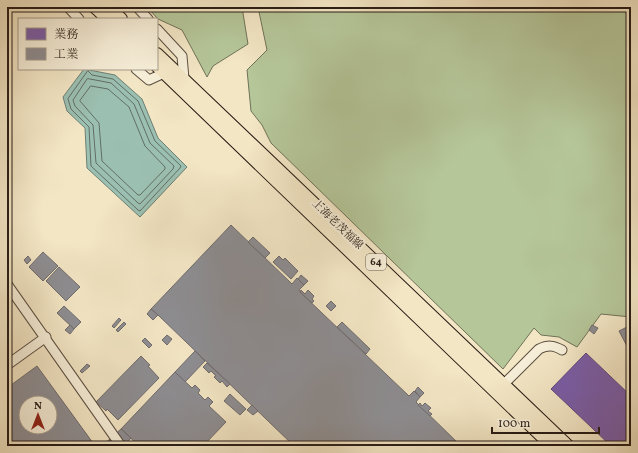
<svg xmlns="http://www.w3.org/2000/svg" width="638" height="453" font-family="Vollkorn,'Noto Serif JP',serif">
	<rect width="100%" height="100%" fill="#f3e6c5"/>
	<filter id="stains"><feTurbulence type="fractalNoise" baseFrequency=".005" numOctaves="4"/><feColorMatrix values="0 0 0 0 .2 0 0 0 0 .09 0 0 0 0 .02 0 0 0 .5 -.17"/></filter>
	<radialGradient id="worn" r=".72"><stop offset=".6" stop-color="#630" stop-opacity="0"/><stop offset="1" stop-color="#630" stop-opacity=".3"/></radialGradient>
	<g fill="#b5c699" stroke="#6f7258">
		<path d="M 147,7 L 242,7 L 248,44 L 213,66 L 207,77 L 182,30 L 158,19 Z"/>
		<path d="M 258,7 L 631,7 L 631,317 L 601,314 L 577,347 L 559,337 L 541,335 L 534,328 L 503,369 L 271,143 L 262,125 L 251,111 L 247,70 L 267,50 Z"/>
	</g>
	<path fill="#9bc0b2" stroke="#6d7f74" d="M 84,69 L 115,75 L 142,99 L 158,138 L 187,167 L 140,217 L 87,168 L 85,128 L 67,111 L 63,97 Z"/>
	<path fill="#7b5ea7" stroke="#624a7c" d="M 586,353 L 631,396 L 631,446 L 611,446 L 551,389 Z"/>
	<g fill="#8d8d92" stroke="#6f6b6d" fill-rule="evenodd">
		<path d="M 231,225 L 292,284 L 297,278 L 304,285 L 299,290 L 300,292 L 409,396 L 414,391 L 420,397 L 416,402 L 461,446 L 294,446 L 158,315 L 151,309 Z"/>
		<path d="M 253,237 L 270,253 L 265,258 L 248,242 Z"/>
		<path d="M 43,252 L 58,266 L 43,281 L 29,267 Z"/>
		<path d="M 28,256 L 31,260 L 27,264 L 24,260 Z"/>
		<path d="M 279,256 L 283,260 L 285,258 L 298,271 L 291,279 L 273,262 Z"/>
		<path d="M 59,267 L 80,287 L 66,301 L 46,281 Z"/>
		<path d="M 301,275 L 308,281 L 304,285 L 298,279 Z"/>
		<path d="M 301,290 L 305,294 L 308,290 L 314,296 L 312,299 L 314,301 L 312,303 L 300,292 Z"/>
		<path d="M 331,301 L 336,306 L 331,311 L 326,306 Z"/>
		<path d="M 64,306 L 81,322 L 74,329 L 57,313 Z"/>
		<path d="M 151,309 L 158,315 L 153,320 L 147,314 Z"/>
		<path d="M 119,318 L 121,320 L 114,328 L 112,326 Z"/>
		<path d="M 124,322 L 126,324 L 118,332 L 116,330 Z"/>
		<path d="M 342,322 L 370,349 L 366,354 L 337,327 Z"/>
		<path d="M 70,325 L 74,329 L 70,334 L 65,330 Z"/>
		<path d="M 592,325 L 598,328 L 594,334 L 589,330 Z"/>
		<path d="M 631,325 L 631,347 L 628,348 L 619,331 Z"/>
		<path d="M 167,335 L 172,339 L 167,345 L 162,340 Z"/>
		<path d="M 145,338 L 152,345 L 149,348 L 142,341 Z"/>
		<path d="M 195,351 L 205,361 L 185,382 L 175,372 Z"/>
		<path d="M 141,356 L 150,365 L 148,366 L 159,378 L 118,420 L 107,409 L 106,411 L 96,402 Z"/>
		<path d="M 207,363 L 230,384 L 227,387 L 222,381 L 220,383 L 214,377 L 216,376 L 211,371 L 209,373 L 203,367 Z"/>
		<path d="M 87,364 L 90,366 L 82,373 L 80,371 Z"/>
		<path d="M 37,366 L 93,443 L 92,443 L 94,446 L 7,446 L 7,388 ZM 26,403 L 50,403 L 50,427 L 26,427 Z"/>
		<path d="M 175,372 L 192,388 L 195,385 L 200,390 L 198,393 L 205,400 L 208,397 L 213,402 L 209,406 L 226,422 L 203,446 L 139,446 L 121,429 Z"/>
		<path d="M 418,387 L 424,393 L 420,397 L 415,391 Z"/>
		<path d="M 230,394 L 246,409 L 240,415 L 224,401 Z"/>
		<path d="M 420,403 L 422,406 L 425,403 L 431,408 L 428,411 L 432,414 L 430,416 L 418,405 Z"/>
		<path d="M 252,405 L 258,411 L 253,415 L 247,410 Z"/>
		<path d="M 121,429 L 131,438 L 124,446 L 102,446 Z"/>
	</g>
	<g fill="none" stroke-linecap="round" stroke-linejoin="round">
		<g stroke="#626e64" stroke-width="1">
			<path d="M 88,71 L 92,75 L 113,79 L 138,101 L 155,141 L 181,166 L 180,168 L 140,211 L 138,210 L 91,166 L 89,127 L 71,109 L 68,99 Z"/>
			<path d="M 90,79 L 111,83 L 134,104 L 150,143 L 174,166 L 173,169 L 140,204 L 138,203 L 96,163 L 93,125 L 75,106 L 73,100 L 87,79 Z"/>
			<path d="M 91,86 L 108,89 L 129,107 L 145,146 L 165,167 L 165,169 L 140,195 L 138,195 L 102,161 L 99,123 L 80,101 Z"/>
		</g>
		<defs>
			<g id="minor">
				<path d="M 68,7 L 79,19"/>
				<path d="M 137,7 L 148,19"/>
				<path d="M 157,29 L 182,56 L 184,79"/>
				<path d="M 136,69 L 149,80 L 164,73"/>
				<path d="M 7,284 L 121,446"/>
				<path d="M 7,365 L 46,337"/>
				<path d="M 504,384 L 539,349 C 548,345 553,345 562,350"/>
			</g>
			<g id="major">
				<path d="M 95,7 L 108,19"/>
				<path d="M 108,7 L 121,19"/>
				<path d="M 157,54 L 568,446"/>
				<path d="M 157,66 L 552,446"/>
			</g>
		</defs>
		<use href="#minor" stroke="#5c4f42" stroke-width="11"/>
		<use href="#major" stroke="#291d16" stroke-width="14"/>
		<use href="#minor" stroke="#f7efd9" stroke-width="9"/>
		<use href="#major" stroke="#f3e6c5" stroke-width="12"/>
	</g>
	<g text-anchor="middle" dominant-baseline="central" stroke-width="4" stroke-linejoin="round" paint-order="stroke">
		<rect fill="#f7efd9" stroke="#675c50" stroke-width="1" x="366" y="254" width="20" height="16" rx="3"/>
		<g font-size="10" font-weight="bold" fill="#291d16">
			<text x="376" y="262">64</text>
		</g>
		<g font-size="11" fill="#291d16" stroke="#f7efd9">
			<text transform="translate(337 225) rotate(44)">上海老茂福線</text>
		</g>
	</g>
	<rect width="638" height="453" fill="none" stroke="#f3e6c5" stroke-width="24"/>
	<rect x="8" y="8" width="622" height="437" fill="none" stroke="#291d16" stroke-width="2"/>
	<rect x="12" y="12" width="614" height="429" fill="none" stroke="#291d16"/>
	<rect x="18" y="18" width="140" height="52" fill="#f7efd9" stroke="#a59b8b"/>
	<rect x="26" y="28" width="20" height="12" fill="#7b5ea7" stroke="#a59b8b"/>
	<text x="54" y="38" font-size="12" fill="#291d16">業務</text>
	<rect x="26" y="48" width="20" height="12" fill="#8d8d92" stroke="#a59b8b"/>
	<text x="54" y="58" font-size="12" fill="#291d16">工業</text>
	<g transform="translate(38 415)"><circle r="19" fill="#f7efd9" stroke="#a59b8b"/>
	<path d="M0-3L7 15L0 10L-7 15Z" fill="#8f2418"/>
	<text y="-6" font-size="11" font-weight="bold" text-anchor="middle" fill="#291d16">N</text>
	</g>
	<path d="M492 427v6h107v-6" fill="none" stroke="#291d16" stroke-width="2"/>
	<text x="498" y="427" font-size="12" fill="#291d16" stroke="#f7efd9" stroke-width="3" paint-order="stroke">100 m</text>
	<rect width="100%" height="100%" filter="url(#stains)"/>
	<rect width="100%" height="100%" fill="url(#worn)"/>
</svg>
